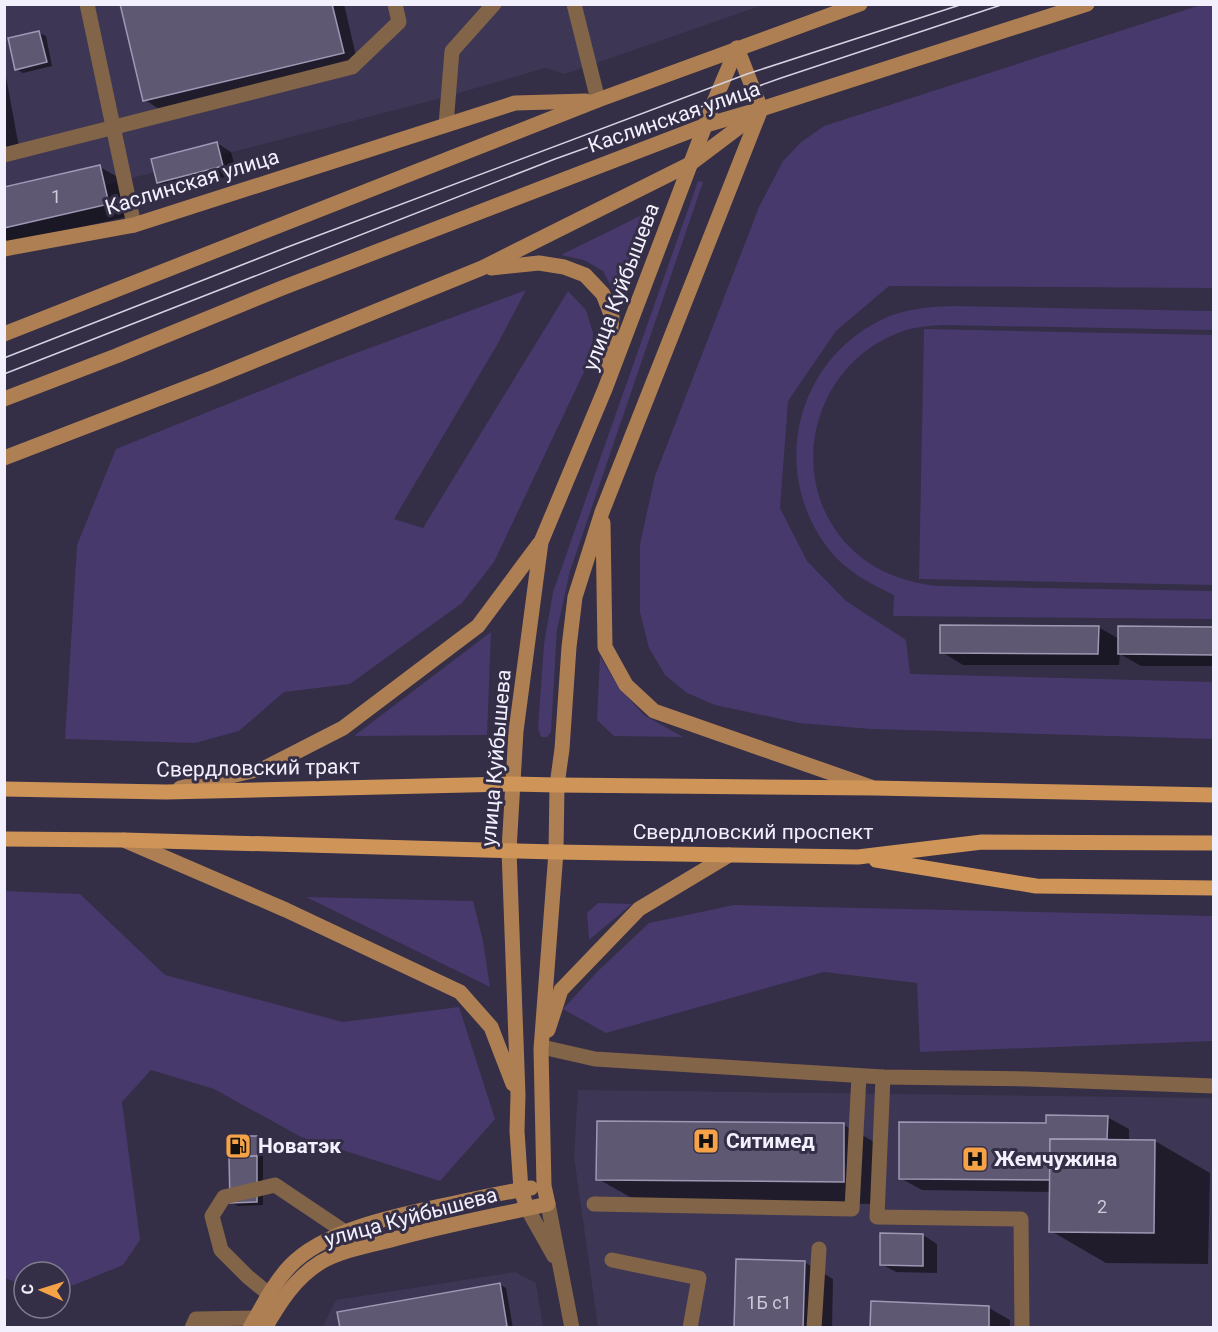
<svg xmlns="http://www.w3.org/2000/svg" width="1218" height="1332" font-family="Roboto,sans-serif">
	<rect width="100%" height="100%" fill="#342e46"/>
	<g fill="#3d3654">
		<path d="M 5,5 L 763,5 L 565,74 L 545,68 L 438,99 L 5,211 Z"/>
		<path d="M 578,1090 L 1213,1098 L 1213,1327 L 598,1327 L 574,1157 Z"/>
		<path d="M 515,1272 L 536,1283 L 543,1327 L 322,1328 L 336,1300 Z"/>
	</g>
	<g fill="#47396b">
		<path d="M 1204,4 L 1214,5 L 1213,288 L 889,286 L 836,331 L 788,401 L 780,508 L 807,561 L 846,601 L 906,640 L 910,674 L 1213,682 L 1213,739 L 871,729 L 799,723 L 715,705 L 687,693 L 665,675 L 649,648 L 640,612 L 640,544 L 655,476 L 759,207 L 783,161 L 800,143 L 824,126 Z"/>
		<path d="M 698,181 L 703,182 L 570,571 L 557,630 L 551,732 L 547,737 L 541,737 L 538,728 L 544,644 L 553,592 Z"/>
		<path d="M 656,208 L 620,304 L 603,271 L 584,260 L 561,255 Z"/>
		<path d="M 526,290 L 497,345 L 394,519 L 423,528 L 568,291 L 586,310 L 593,333 L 592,355 L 494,562 L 462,603 L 350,684 L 284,692 L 239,731 L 195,743 L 65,739 L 77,545 L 116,449 L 332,362 Z"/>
		<path d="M 952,306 L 1213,311 L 1213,330 L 943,325 C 927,326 912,327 898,333 C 805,369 782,495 862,558 C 884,575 910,583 938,586 L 1213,591 L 1213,619 L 893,616 L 894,595 C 870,584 848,572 831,552 C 769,476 793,363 881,320 C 903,309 927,307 952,306 Z"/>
		<path d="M 924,329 L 1213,335 L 1213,585 L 919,579 Z"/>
		<path d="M 491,632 L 487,735 L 354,736 Z"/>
		<path d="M 600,656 L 619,688 L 644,715 L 683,737 L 614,736 L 597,720 Z"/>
		<path d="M 5,891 L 80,894 L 165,975 L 343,1022 L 459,1007 L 495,1119 L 440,1181 L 301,1137 L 214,1089 L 151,1070 L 122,1102 L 140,1240 L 123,1265 L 74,1285 L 60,1285 L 60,1272 L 24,1272 L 24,1283 L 15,1282 L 5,1278 Z"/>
		<path d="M 306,897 L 473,901 L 483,941 L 490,987 Z"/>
		<path d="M 598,903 L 632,904 L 589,940 L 587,913 Z"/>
		<path d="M 734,905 L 1213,916 L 1213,1041 L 920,1052 L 917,983 L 824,972 L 606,1033 L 563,1009 L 598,971 L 649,923 Z"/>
	</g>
	<g fill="#0007">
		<path d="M 121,4 L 344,4 L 357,60 L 159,109 L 145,100 Z"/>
		<path d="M 39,33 L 46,36 L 52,66 L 23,73 L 16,69 Z"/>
		<path d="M 4,66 L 21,158 L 4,161 Z"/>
		<path d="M 217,143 L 231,152 L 237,174 L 172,190 L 158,182 Z"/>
		<path d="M 100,167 L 121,179 L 130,216 L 12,243 L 4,239 L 4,189 Z"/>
		<path d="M 1098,627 L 1119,639 L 1214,628 L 1214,666 L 1141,666 L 1120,654 L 1119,665 L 963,665 L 942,652 Z"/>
		<path d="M 1107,1117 L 1129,1129 L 1129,1141 L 1155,1141 L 1210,1173 L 1208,1264 L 1106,1263 L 1051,1231 L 1051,1192 L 922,1190 L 900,1178 L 1047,1124 Z"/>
		<path d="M 599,1123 L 844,1125 L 885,1148 L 885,1204 L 639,1202 L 598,1179 Z"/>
		<path d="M 256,1137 L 263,1141 L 263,1205 L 238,1206 L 231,1202 Z"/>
		<path d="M 923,1235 L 937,1244 L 937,1273 L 896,1272 L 881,1264 Z"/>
		<path d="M 804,1262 L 833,1279 L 832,1328 L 735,1328 Z"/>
		<path d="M 499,1284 L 506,1288 L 513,1328 L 341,1328 Z"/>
		<path d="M 989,1308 L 1010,1320 L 1010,1328 L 871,1328 Z"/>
	</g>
	<g fill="#5e5872" stroke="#9e98b4" stroke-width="1.5">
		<path d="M 120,4 L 332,4 L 344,53 L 143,101 Z"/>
		<path d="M 39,31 L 47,62 L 15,70 L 8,38 Z"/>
		<path d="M 217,142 L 223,166 L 157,183 L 151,159 Z"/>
		<path d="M 100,165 L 109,204 L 4,228 L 4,187 Z"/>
		<path d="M 940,625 L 1099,626 L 1098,654 L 940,653 Z"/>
		<path d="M 1118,626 L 1214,627 L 1214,655 L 1118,654 Z"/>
		<path d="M 1046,1115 L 1108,1116 L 1107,1139 L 1050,1139 L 1050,1180 L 899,1179 L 899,1122 L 1046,1123 Z"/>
		<path d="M 597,1121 L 844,1123 L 844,1182 L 596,1180 Z"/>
		<path d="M 229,1136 L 257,1136 L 257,1156 L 229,1157 Z"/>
		<path d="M 1050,1139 L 1155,1140 L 1154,1233 L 1049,1232 Z"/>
		<path d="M 257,1156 L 257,1202 L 230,1203 L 229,1157 Z"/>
		<path d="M 880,1233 L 923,1234 L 923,1266 L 880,1265 Z"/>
		<path d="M 736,1259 L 805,1261 L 803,1328 L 734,1328 Z"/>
		<path d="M 500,1283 L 507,1326 L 500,1328 L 340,1328 L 337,1312 Z"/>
		<path d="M 871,1301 L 989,1306 L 989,1328 L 870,1328 Z"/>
	</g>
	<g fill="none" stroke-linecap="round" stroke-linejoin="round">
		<g stroke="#826448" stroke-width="15">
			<path d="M 87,4 L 134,225"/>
			<path d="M 574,4 L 598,100"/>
			<path d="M 446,125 L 452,51 L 494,4"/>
			<path d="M 4,155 L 352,67 L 399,22 L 395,4"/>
			<path d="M 542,1047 L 595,1059 L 883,1077 L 1028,1079 L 1214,1086"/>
			<path d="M 883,1077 L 877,1217 L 1021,1219 L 1022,1328"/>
			<path d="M 594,1204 L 852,1209 L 859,1076"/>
			<path d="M 612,1260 L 699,1278 L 690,1328"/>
			<path d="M 269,1294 L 248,1277 L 221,1250 L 212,1216 L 224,1197 L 275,1185 L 345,1232"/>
			<path d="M 192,1328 L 196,1319 L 255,1318"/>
			<path d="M 814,1328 L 819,1249"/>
		</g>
		<g stroke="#826448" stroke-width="15">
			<path d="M 548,1204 L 572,1328"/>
			<path d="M 527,1208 L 554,1256"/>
		</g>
		<g stroke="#ae7f52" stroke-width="15">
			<path d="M 737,48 L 761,109"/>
			<path d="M 4,249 L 134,225 L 515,103 L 586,101"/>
			<path d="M 491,268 L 539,263 L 564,267 L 585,275 L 603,294 L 612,317 L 607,368"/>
			<path d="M 4,334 L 598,100 L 860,4"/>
			<path d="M 4,399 L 116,356 L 282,288 L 706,125 L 761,109 L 1087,4"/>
			<path d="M 4,458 L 212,378 L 482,268 L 690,164 L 755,115"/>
			<path d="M 603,523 L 605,647 L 626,685 L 654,711 L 871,787"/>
			<path d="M 180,788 L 265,768 L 343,728 L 478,626 L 539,544"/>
			<path d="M 124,840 L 286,910 L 460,992 L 491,1027 L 513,1084"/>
			<path d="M 548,1030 L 561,990 L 639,909 L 729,855"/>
			<path d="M 527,1208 L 521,1190 L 517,1131 L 518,1095 L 509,850 L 516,731 L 541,542 L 605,389 L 714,102 L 737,48"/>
			<path d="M 250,1328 C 262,1307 273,1284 290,1266 C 326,1228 404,1214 455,1203 C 480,1198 505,1192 531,1188"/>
			<path d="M 265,1328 C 280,1302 295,1278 321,1262 C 340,1251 366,1246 387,1241 C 440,1226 494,1216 548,1204 L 544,1186 L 541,1049 L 556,852 L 557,785 L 562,749 L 569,647 L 575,597 L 602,512 L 761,109"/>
		</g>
		<g stroke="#cf9458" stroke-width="15">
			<path d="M 4,789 L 166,792 L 513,784 L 557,785 L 874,788 L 1214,795"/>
			<path d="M 4,839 L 124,840 L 556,852 L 858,857 L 982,842 L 1214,843"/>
			<path d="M 876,860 L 1036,886 L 1214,888"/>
		</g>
		<g stroke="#d5d3e1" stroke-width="1.5">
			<path d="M 4,358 L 285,248 L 747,74 L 963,4"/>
			<path d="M 4,374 L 555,159 L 781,78 L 1004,4"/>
		</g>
	</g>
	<defs>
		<symbol id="hospital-square" viewBox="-11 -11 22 22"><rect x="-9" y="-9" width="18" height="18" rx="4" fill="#f6a247" stroke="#342e46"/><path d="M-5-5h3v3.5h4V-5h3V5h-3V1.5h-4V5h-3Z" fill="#111"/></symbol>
		<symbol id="fuel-square" viewBox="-11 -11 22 22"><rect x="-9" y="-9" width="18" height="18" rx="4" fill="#f6a247" stroke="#342e46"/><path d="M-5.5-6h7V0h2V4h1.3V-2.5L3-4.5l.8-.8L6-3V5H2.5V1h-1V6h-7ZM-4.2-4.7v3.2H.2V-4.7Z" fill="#111"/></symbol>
	</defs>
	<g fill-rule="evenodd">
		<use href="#hospital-square" x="691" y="1126" width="30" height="30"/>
		<use href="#fuel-square" x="223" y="1131" width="30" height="30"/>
		<use href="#hospital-square" x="960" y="1144" width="30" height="30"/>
	</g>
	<g text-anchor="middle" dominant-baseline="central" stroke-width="6" stroke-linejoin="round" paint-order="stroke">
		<g font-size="18" fill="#cdcada">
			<text x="56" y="196">1</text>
			<text x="1102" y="1206">2</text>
			<text x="769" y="1302">1Б с1</text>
		</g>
		<g font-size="21" fill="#f2f0fd" stroke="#342e46">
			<text transform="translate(674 117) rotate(-19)">Каслинская улица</text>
			<text transform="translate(192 182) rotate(-17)">Каслинская улица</text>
			<text transform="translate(621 287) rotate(-69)">улица Куйбышева</text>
			<text transform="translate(496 758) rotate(-85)">улица Куйбышева</text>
			<text transform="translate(258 768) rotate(-1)">Свердловский тракт</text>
			<text x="753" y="832">Свердловский проспект</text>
			<text transform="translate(411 1217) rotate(-15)">улица Куйбышева</text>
		</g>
		<g font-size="21" font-weight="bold" fill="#f2f0fd" stroke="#342e46" text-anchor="start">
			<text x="726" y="1141">Ситимед</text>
			<text x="258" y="1146">Новатэк</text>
			<text x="994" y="1159">Жемчужина</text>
		</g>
	</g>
	<rect width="1218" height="1332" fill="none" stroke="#f2f0fd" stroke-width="12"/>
	<g transform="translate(42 1290) rotate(273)"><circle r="28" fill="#342e46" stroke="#807c8f" stroke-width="1.5"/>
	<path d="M0-4.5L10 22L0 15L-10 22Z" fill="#f6a247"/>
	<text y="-9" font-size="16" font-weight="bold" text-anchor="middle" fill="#f2f0fd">С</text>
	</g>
</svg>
